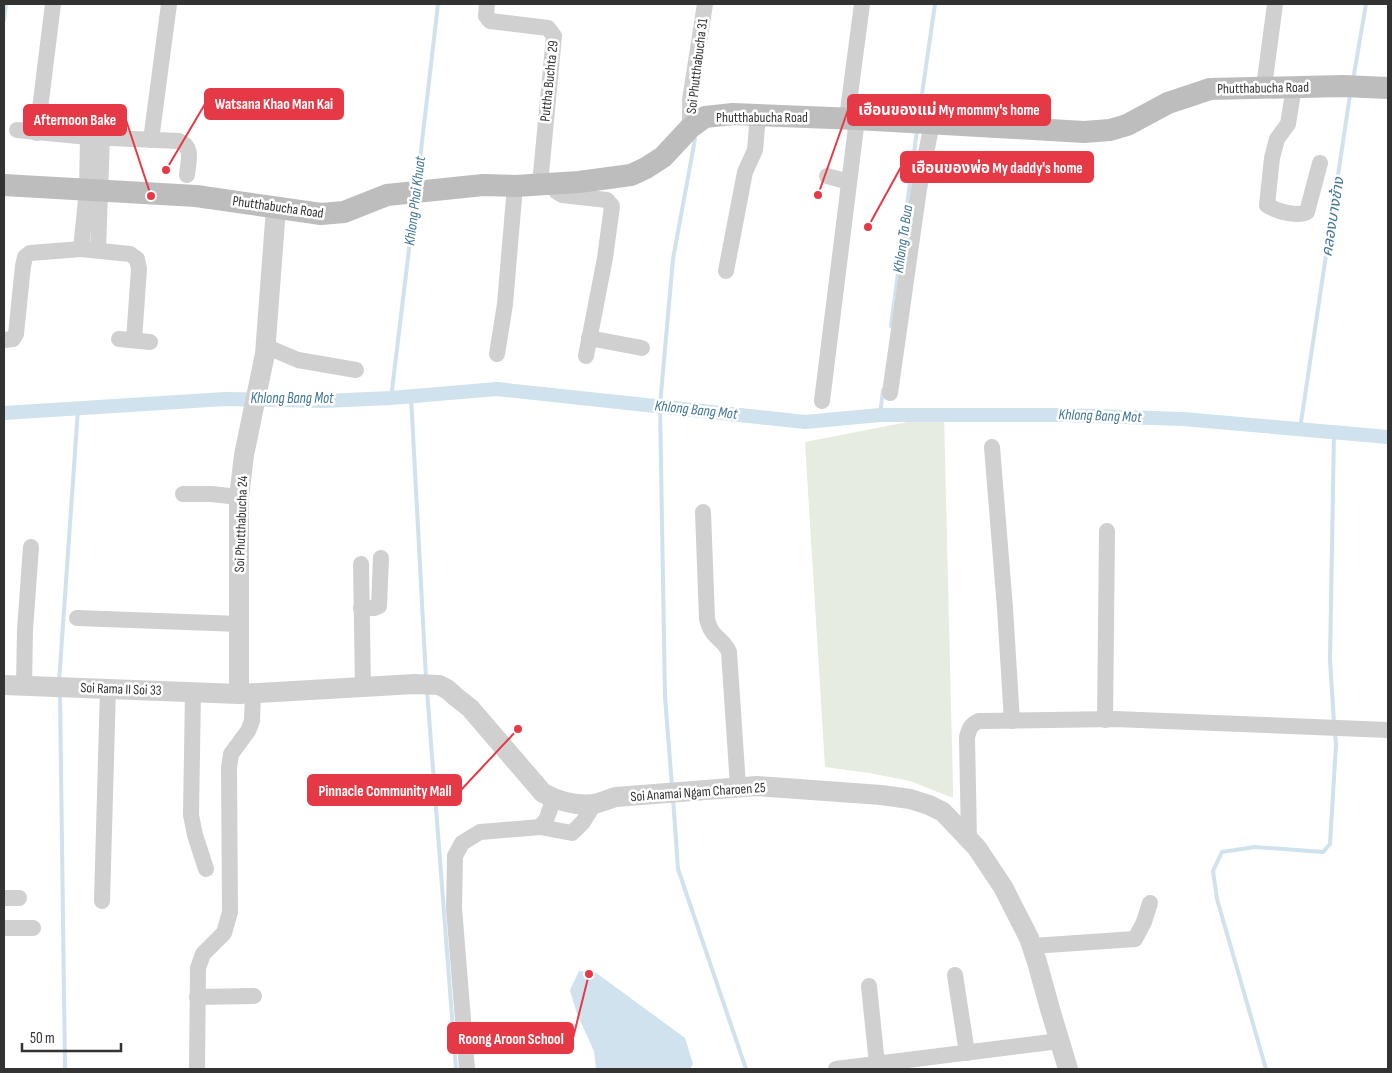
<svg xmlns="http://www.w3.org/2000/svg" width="1392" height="1073" font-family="'Sofia Sans Condensed','Noto Sans Thai',sans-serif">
	<rect width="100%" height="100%" fill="#fff"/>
	<path fill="#e6ecdf" d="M 944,415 L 953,790 L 953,798 L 910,781 L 869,773 L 825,767 L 805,442 Z"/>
	<path fill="#cfe2ee" d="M 579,971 L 595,972 L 685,1038 L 693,1064 L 690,1069 L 596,1069 L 594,1051 L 577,1014 L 570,990 Z"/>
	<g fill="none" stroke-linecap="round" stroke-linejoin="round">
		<g stroke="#cfe2ee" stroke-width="4">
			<path d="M 4,20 L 6,4"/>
			<path d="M 1353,80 L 1366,4"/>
			<path d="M 919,115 L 935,4"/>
			<path d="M 417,185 L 438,4"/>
			<path d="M 891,326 L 917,130"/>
			<path d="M 411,396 L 426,678"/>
			<path d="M 391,398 L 415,200"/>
			<path d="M 880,415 L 883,390"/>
			<path d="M 1300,429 L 1350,95"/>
			<path d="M 1334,432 L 1330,660 L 1334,723"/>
			<path d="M 59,682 L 78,409"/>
			<path d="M 427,690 L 456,1069"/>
			<path d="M 60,694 L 65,1069"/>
			<path d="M 672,786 L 665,697 L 660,405 L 673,259 L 695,139"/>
			<path d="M 673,798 L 678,869 L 746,1069"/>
			<path d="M 1266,1069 L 1217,899 L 1213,871 L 1222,852 L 1255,847 L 1323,852 L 1330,844 L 1336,745 L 1335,733"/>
		</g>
		<path stroke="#cfe2ee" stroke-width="14" d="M 4,413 L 225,399 L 324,401 L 391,398 L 497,389 L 805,422 L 880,415 L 1062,415 L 1183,419 L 1388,437"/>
		<g stroke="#d0d0d0" stroke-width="16">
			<path d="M 487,4 L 486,16 L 490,21 L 548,28 L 554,36 L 540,184"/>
			<path d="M 1264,87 L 1275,4"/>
			<path d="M 1294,87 L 1288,124 L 1277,139 L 1272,158 L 1267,205 C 1275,211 1297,217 1307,212 L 1320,163"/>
			<path d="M 847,118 L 862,4"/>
			<path d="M 690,128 L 690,100 L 705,4"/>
			<path d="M 17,130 L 88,137 L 179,141 C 194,147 188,162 187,175"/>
			<path d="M 37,133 L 53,4"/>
			<path d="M 151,140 L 169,4"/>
			<path d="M 827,176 L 849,182"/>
			<path d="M 552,183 L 557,192 L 562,195 L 607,200 L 612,206 L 605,258 L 586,356"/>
			<path d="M 81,249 L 87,190 L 88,137"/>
			<path d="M 98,250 L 102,137"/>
			<path d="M 726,271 L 745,172 L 755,150 L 758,115"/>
			<path d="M 589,338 L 642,348"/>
			<path d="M 119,339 L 150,342"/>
			<path d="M 4,340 L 13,339 L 16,334 L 23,266 L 25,257 L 30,253 L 81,249 L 130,254 L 137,259 L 139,269 L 134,340"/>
			<path d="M 265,346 L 298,360 L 356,370"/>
			<path d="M 497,354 L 505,304 L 515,186"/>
			<path d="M 890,393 L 919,189 L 932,123"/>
			<path d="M 822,401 L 857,119"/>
			<path d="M 992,447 L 1005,608 L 1012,721"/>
			<path d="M 183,494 L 211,494 L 239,497"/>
			<path d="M 703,512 L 707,619 C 712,640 723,637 729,652 L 738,786"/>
			<path d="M 361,564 L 363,688"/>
			<path d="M 361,608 L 374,608 L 379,606 L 381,558"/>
			<path d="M 77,618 L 240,624"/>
			<path d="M 24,685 L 25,630 L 31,547"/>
			<path d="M 193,692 L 191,815 L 195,835 L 206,869"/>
			<path d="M 1105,720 L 1107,531"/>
			<path d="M 540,827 L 546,820 L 554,798"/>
			<path d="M 969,840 L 967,737 C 969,729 971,724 979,721 L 1115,719 L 1388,730"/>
			<path d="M 4,898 L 19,898"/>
			<path d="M 102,901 L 108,688"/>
			<path d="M 4,928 L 33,928"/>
			<path d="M 1032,946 L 1135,939 L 1144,922 L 1150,903"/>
			<path d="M 955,975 L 967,1053"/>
			<path d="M 869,986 L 877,1064"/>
			<path d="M 197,997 L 254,996"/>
			<path d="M 197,1069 L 198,968 L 203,954 L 224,933 L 230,912 L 229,768 L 231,754 L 248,731 L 252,721 L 253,693"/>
			<path d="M 467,1069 L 454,908 L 455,856 L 462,843 L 480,832 L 540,827 L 572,833 L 583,822 L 594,804"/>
			<path d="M 836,1069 L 1059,1041"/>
		</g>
		<g stroke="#d0d0d0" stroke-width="20">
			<path d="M 4,685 L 239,694 L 415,684 L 439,685 L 447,689 L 456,697 L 470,708 L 543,793 C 558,801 575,806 593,804 C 600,803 608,799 616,797 L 757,786 L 881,795 L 910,799 L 929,805 L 943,812 L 977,848 L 1003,887 L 1029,938 L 1037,962 L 1050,1009 L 1068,1069"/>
			<path d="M 239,694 L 239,497 L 244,455 L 265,354 L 276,208"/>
		</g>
		<path stroke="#bdbdbd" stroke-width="22" d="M 4,185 L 196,196 L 321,214 L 344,212 L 387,195 L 483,185 L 515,186 L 579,182 L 631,175 L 646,168 L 663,157 L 690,128 L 705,117 L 733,114 L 857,119 L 1084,132 L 1110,130 L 1127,125 L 1168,103 L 1210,89 L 1343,86 L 1388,88"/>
	</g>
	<g text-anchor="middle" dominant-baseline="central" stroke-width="5" stroke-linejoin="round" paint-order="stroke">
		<g font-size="14" fill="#333" stroke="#fff">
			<text transform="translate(697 66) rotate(-83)">Soi Phutthabucha 31</text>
			<text transform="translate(549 81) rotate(-84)">Puttha Buchta 29</text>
			<text transform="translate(1263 88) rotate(-1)">Phutthabucha Road</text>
			<text x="762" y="117">Phutthabucha Road</text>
			<text transform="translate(278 207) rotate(8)">Phutthabucha Road</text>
			<text transform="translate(241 524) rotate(-88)">Soi Phutthabucha 24</text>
			<text transform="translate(121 689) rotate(2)">Soi Rama II Soi 33</text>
			<text transform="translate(698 792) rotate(-4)">Soi Anamai Ngam Charoen 25</text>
		</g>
		<g font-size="15" font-style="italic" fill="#3f7597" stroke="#fff">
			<text transform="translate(415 201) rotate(-83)">Khlong Phai Khuat</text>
			<text transform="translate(1333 217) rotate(-81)">คลองบางช้าง</text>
			<text transform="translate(903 239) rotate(-82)">Khlong Ta Bua</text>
			<text x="292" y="398">Khlong Bang Mot</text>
			<text transform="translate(696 410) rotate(6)">Khlong Bang Mot</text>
			<text transform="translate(1100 416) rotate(2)">Khlong Bang Mot</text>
		</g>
	</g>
	<path fill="none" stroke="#e63946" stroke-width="2" d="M166 170L205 104M818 195L848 110M151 196L126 120M868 227L901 167M518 729L461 790M589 974L573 1038"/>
	<g fill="#e63946" stroke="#fff" stroke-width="2">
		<circle cx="166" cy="170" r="5"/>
		<circle cx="818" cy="195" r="5"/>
		<circle cx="151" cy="196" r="5"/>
		<circle cx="868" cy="227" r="5"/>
		<circle cx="518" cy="729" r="5"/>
		<circle cx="589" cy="974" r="5"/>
	</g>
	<g fill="#e63946" stroke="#e63946" stroke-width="2">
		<rect x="205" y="89" width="138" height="30" rx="5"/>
		<rect x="848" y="95" width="202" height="30" rx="5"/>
		<rect x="24" y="105" width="102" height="30" rx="5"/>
		<rect x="901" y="152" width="192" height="30" rx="5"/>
		<rect x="308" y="775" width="153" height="30" rx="5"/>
		<rect x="448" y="1023" width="125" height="30" rx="5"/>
	</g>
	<g font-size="15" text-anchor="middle" font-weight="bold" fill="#fff">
		<text x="274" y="109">Watsana Khao Man Kai</text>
		<text x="949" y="115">เฮือนของแม่ My mommy's home</text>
		<text x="75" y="125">Afternoon Bake</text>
		<text x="997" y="173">เฮือนของพ่อ My daddy's home</text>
		<text x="385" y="796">Pinnacle Community Mall</text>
		<text x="511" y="1044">Roong Aroon School</text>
	</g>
	<rect width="1392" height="1073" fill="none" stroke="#333333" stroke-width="10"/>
	<path d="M22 1043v8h99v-8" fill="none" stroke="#333333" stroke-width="2.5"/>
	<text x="30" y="1043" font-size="15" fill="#333333" stroke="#ffffff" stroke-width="4" paint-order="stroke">50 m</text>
</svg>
